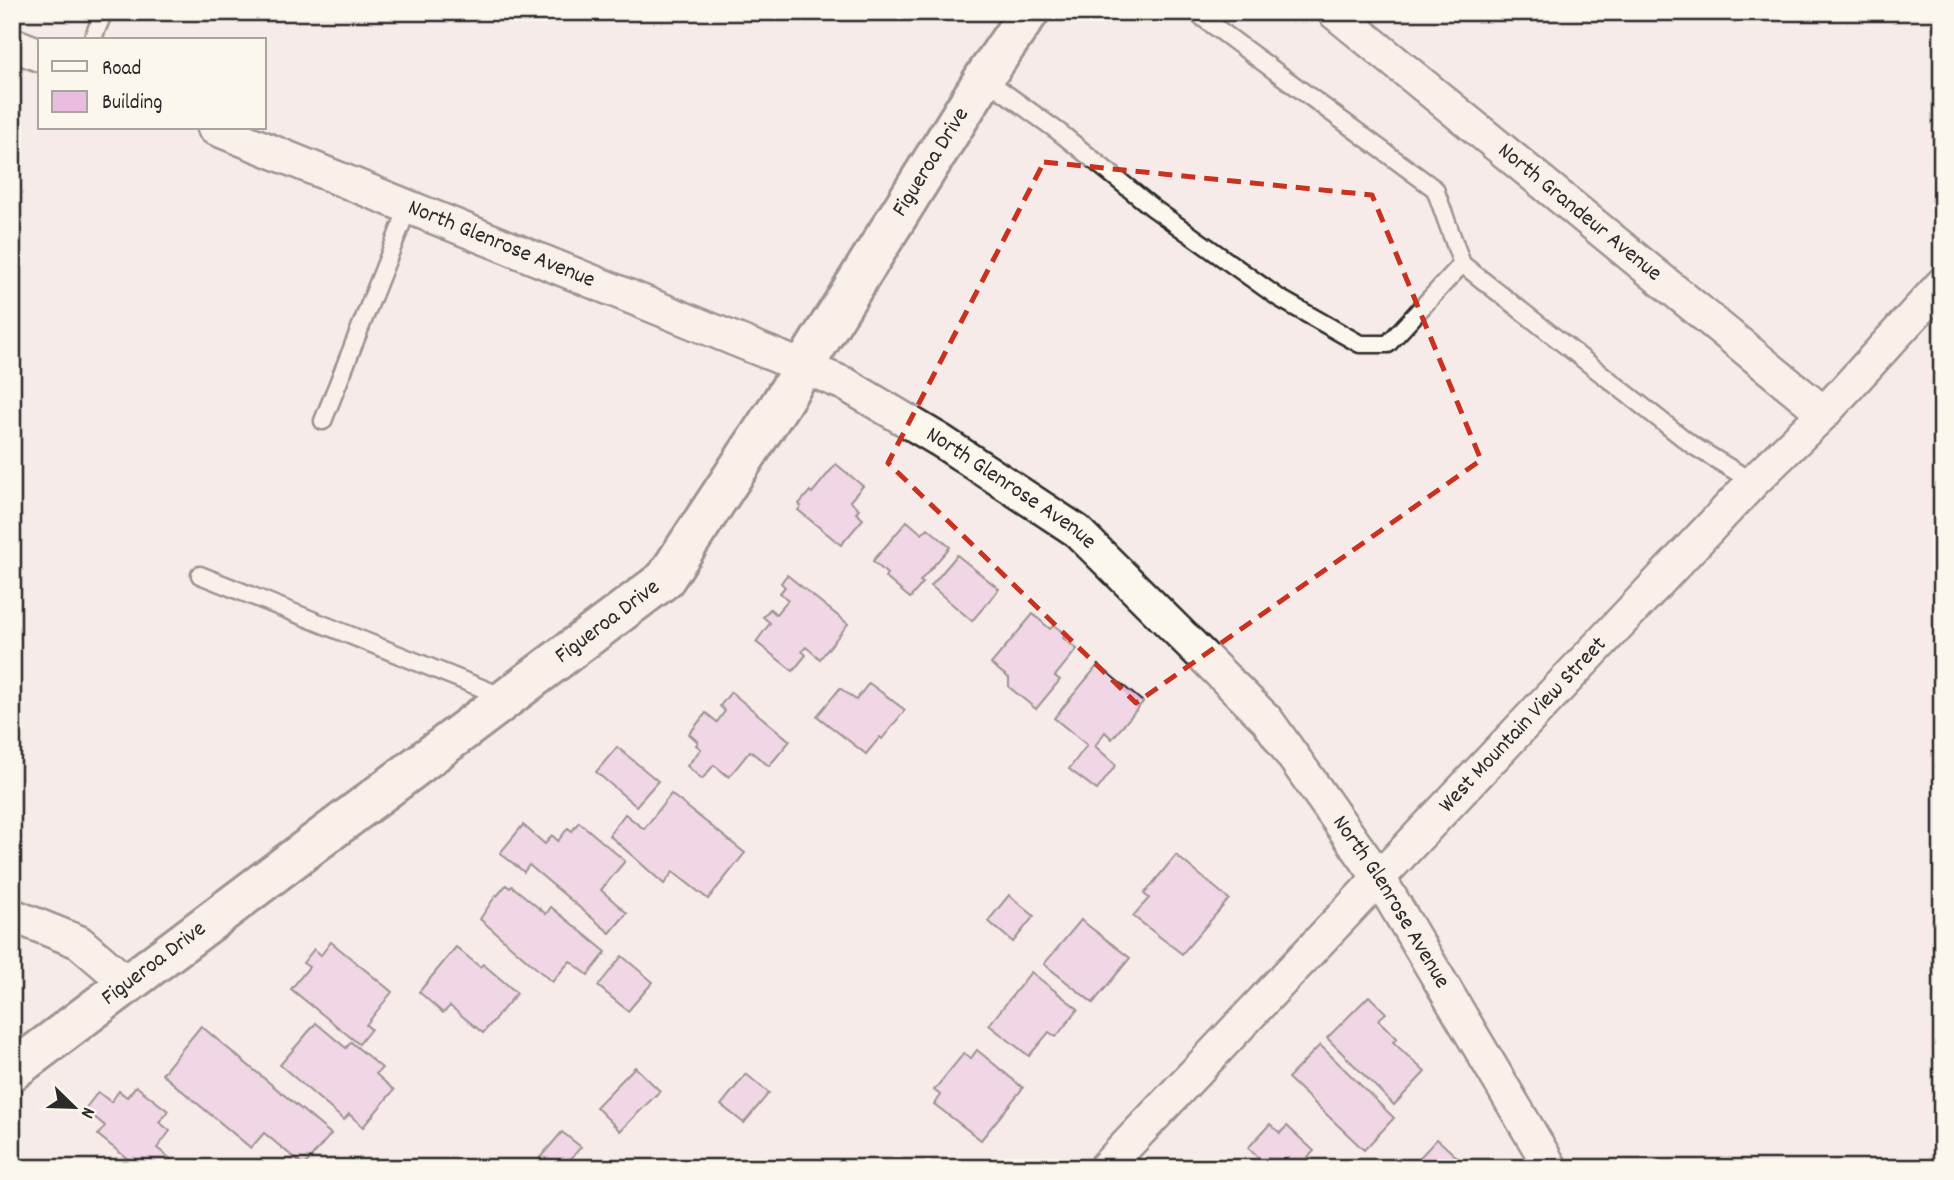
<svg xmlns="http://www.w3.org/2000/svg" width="1954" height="1180" font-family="Dekko,sans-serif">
	<rect width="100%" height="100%" fill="#f7ebea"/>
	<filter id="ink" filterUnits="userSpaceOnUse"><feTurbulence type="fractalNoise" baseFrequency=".0143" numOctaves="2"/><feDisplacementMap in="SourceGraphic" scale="14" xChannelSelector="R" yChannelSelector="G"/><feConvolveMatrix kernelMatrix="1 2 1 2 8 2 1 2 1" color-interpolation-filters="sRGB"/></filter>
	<g filter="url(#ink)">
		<g fill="#e9bce0" stroke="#2b2b2b" stroke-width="2">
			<path d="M 836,464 L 863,486 L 850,501 L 859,509 L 856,513 L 863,519 L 841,545 L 798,510 L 801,506 L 799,504 L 810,491 L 812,493 Z"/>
			<path d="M 907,521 L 922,534 L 928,528 L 950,547 L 920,581 L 923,583 L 910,598 L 885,577 L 887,574 L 873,561 Z"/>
			<path d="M 957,555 L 999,589 L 972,621 L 931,586 Z"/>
			<path d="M 787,575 L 848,624 L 820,659 L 806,647 L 802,651 L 806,655 L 793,671 L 756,642 L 770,623 L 763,617 L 770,609 L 776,614 L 788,600 L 780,593 L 785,587 L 781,583 Z"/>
			<path d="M 1033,614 L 1050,629 L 1054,625 L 1066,635 L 1063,638 L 1077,649 L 1055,676 L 1060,680 L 1036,709 L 1009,687 L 1009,678 L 991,664 Z"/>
			<path d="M 1098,665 L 1143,702 L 1112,739 L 1105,732 L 1095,746 L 1116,765 L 1097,790 L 1069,769 L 1087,745 L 1054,718 Z"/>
			<path d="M 869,683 L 905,710 L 882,739 L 880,737 L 866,754 L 817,716 L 840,688 L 856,700 Z"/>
			<path d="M 731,692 L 790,741 L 769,766 L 750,751 L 729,777 L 714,765 L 702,779 L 687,766 L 701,749 L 696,745 L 698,742 L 689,734 L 706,713 L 717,722 L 725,711 L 720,706 Z"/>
			<path d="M 617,747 L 658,781 L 636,806 L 596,772 Z"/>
			<path d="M 671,794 L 745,853 L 708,899 L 673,872 L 664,884 L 609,835 L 625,814 L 644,829 Z"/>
			<path d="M 579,822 L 625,861 L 601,890 L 627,913 L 610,933 L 529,865 L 524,872 L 500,853 L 523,825 L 545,844 L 552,835 L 558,841 L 568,828 L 572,831 Z"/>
			<path d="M 1176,855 L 1229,899 L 1182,954 L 1133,916 L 1149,898 L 1144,894 Z"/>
			<path d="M 506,885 L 510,888 L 512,886 L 546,914 L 551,907 L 606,952 L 588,975 L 570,961 L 552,982 L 480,919 L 496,895 L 497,896 Z"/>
			<path d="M 1009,895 L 1034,916 L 1013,942 L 988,921 Z"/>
			<path d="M 1081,920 L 1130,958 L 1093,1003 L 1044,964 Z"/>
			<path d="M 331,942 L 392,992 L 366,1025 L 371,1029 L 359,1044 L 291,989 L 309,967 L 303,963 L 314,949 L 321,955 Z"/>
			<path d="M 456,947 L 480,967 L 483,964 L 517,993 L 483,1033 L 450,1006 L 443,1013 L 419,992 Z"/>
			<path d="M 622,956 L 653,982 L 628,1011 L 598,986 Z"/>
			<path d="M 1031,972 L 1078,1009 L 1056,1037 L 1049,1032 L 1029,1056 L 989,1025 Z"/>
			<path d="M 1369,996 L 1386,1013 L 1378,1020 L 1397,1038 L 1393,1042 L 1425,1072 L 1394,1105 L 1327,1038 Z"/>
			<path d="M 316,1023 L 346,1048 L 351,1042 L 382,1068 L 376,1074 L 394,1090 L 363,1127 L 349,1114 L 344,1120 L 280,1065 Z"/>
			<path d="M 201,1026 L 331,1134 L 304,1166 L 264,1133 L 251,1148 L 162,1074 Z"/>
			<path d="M 1320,1045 L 1394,1118 L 1364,1150 L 1288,1078 Z"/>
			<path d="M 977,1050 L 1023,1088 L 981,1140 L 934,1104 L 940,1095 L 934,1090 L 964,1053 L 971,1058 Z"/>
			<path d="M 635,1067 L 660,1091 L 620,1131 L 596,1107 Z"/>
			<path d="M 746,1074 L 769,1093 L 744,1123 L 721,1105 Z"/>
			<path d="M 136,1086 L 168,1111 L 159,1122 L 170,1131 L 157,1148 L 182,1168 L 139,1168 L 98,1135 L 105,1126 L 85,1109 L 98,1092 L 111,1102 L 119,1091 L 127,1097 Z"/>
			<path d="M 1270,1124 L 1280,1133 L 1287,1126 L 1314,1151 L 1308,1157 L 1317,1166 L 1315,1168 L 1269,1168 L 1248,1148 Z"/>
			<path d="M 562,1132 L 581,1147 L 563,1168 L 531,1168 Z"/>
			<path d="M 1437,1139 L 1458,1158 L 1453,1163 L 1458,1168 L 1410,1168 Z"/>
		</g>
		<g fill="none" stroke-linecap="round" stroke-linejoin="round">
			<defs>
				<g id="service">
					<path d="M 1195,12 L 1435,189 L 1462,264 L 1692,445 L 1753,482"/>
					<path d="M 92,40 L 104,12"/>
					<path d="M 984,78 L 1059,132 L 1153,208 L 1279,298 L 1360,344 L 1388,344 L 1462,264"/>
					<path d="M 323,421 L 408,208"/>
					<path d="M 200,575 L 504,697"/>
				</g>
				<g id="minor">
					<path id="s1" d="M 1334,12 L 1824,413"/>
					<path d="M 12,44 L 40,55"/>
					<path id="s2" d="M 214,128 L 845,384 L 941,441 L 1077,531 L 1267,720 L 1379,878 L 1551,1168"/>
					<path d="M 12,915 L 79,942 L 128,984"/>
					<path id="s3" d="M 1105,1168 L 1753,482 L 1824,413 L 1942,284"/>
				</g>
				<g id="tertiary">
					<path id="s4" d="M 12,1071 L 665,579 L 781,403 L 984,78 L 1029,12"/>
				</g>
			</defs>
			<use href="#service" stroke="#2b2b2b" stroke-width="21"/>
			<use href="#minor" stroke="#2b2b2b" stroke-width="37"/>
			<use href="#tertiary" stroke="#2b2b2b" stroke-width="44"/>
			<use href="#service" stroke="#fbf7ec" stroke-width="16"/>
			<use href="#minor" stroke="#fbf7ec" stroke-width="32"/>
			<use href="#tertiary" stroke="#fbf7ec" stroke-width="38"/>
		</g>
	</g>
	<path d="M0 0H1954V1180H0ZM 1044,162 L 1372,195 L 1481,460 L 1136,703 L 888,463 Z" fill="#f7ebea" fill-opacity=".55" fill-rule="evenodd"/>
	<path fill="none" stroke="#c8321e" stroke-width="5" stroke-dasharray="14 9" stroke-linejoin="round" d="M 1044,162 L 1372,195 L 1481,460 L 1136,703 L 888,463 Z"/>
	<g text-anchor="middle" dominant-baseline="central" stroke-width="6" stroke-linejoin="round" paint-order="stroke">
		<g font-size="23" fill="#2b2b2b" stroke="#fbf7ec">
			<text stroke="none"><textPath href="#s4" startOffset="1312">Figueroa Drive</textPath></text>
			<text stroke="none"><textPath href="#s1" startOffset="317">North Grandeur Avenue</textPath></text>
			<text stroke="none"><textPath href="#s2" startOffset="310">North Glenrose Avenue</textPath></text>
			<text stroke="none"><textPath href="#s2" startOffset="877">North Glenrose Avenue</textPath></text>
			<text stroke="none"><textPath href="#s4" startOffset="746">Figueroa Drive</textPath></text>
			<text stroke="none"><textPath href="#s3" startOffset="609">West Mountain View Street</textPath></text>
			<text stroke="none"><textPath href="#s2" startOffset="1444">North Glenrose Avenue</textPath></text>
			<text stroke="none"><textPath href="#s4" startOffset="178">Figueroa Drive</textPath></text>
		</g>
	</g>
	<rect width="1954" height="1180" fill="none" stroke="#fbf7ec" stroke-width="42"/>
	<rect x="21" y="21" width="1912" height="1138" fill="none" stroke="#2b2b2b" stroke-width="2.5" filter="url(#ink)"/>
	<rect x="38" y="38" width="228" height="91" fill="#fbf7ec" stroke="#a8a59f" stroke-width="2"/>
	<rect x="52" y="61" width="35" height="10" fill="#fbf7ec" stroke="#a8a59f" stroke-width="2"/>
	<text x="102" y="74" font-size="21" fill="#2b2b2b">Road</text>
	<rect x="52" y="91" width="35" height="21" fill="#e9bce0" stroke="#a8a59f" stroke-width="2"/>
	<text x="102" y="108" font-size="21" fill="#2b2b2b">Building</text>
	<g transform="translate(74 1107) rotate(113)" stroke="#fbf7ec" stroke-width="5" paint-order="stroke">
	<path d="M0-5L12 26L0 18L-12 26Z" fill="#2b2b2b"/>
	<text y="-10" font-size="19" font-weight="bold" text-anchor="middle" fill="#2b2b2b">N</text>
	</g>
</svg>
